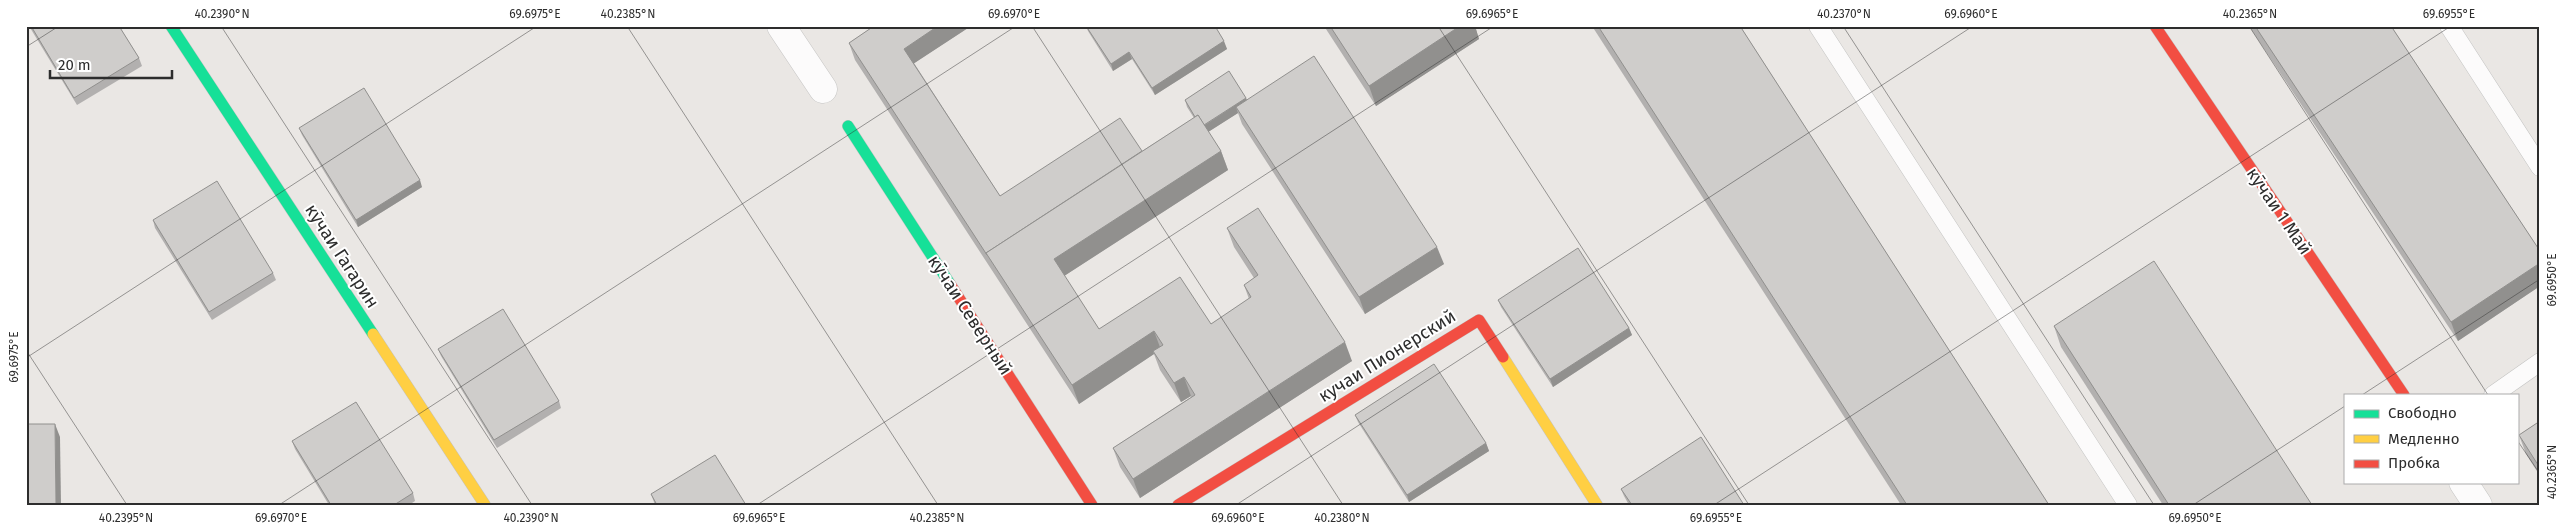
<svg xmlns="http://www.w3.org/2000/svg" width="2566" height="531" font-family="'Fira Sans',sans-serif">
	<rect width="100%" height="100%" fill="#eae7e4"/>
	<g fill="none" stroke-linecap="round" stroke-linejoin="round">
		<defs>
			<g id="lane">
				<path d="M 1818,26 L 2128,505"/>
				<path d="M 2449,26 L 2540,167"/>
				<path d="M 2493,395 L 2540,362"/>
			</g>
			<g id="street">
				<path d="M 781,26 L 823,89"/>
				<path d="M 2463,482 L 2478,505"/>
			</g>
			<g id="fast">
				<path d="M 171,26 L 373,334"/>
				<path d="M 848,126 L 950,284"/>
			</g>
			<g id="slow">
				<path d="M 373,334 L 485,505"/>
				<path d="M 1503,357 L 1597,505"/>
			</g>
			<g id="jam">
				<path d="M 2155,26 L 2404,395"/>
				<path d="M 950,284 L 1092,505"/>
				<path d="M 1178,505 L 1479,320 L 1503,357"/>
			</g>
		</defs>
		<use href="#lane" stroke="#c4c4c3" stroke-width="19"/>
		<use href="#street" stroke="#c4c4c3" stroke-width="29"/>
		<use href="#fast" stroke="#c4c4c3" stroke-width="12"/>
		<use href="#slow" stroke="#c4c4c3" stroke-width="12"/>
		<use href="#jam" stroke="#c4c4c3" stroke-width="12"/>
		<use href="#lane" stroke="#fcfbfb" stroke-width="18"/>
		<use href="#street" stroke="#fcfbfb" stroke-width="28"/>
		<use href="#fast" stroke="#16e098" stroke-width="11"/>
		<use href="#slow" stroke="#ffcf43" stroke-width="11"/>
		<use href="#jam" stroke="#f24e42" stroke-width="11"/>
	</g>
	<g fill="#b2b0af">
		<path d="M 29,26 L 119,26 L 139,58 L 142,66 L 77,105 Z"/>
		<path d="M 874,26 L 971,26 L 914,63 L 1000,196 L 1142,151 L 1194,118 L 1187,107 L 1185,100 L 1246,98 L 1247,100 L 1444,264 L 1365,314 L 1242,124 L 1238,113 L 1208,132 L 1221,151 L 1228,170 L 1064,276 L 1099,329 L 1211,324 L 1249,299 L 1244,285 L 1254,278 L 1234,247 L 1227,228 L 1352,361 L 1140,498 L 1120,467 L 1113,448 L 1191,397 L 1191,396 L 1181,402 L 1160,370 L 1154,354 L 1079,404 L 855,60 L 849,43 Z"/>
		<path d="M 1086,26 L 1215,26 L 1227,49 L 1155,95 L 1132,59 L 1113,71 L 1088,31 Z"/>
		<path d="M 1324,26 L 1475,26 L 1479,39 L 1376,106 Z"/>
		<path d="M 1592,26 L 1740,26 L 2049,505 L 1901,505 Z"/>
		<path d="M 2249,26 L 2391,26 L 2540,251 L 2540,286 L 2458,341 Z"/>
		<path d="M 299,128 L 422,187 L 358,227 L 302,135 Z"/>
		<path d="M 153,220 L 273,273 L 276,280 L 212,320 L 155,228 Z"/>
		<path d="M 1498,300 L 1629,328 L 1632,335 L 1553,387 L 1501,307 Z"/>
		<path d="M 2054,326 L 2312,505 L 2163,505 L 2061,347 Z"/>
		<path d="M 438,349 L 559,401 L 561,408 L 497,448 L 441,356 Z"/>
		<path d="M 1355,415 L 1486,443 L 1489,451 L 1409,502 L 1358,422 Z"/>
		<path d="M 2540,421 L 2540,476 L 2526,454 L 2519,435 Z"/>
		<path d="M 292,441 L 413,493 L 415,501 L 409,505 L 329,505 L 295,449 Z"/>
		<path d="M 1621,489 L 1744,505 L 1629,505 L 1624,496 Z"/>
		<path d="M 651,494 L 746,505 L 655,505 Z"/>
	</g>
	<g fill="#91908e">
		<path d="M 938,26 L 971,26 L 910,66 L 904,49 Z"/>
		<path d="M 1460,26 L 1475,26 L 1479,39 L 1376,106 L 1369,86 Z"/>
		<path d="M 1224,41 L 1227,49 L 1155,95 L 1152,88 Z"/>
		<path d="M 1129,52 L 1132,59 L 1113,71 L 1111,64 Z"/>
		<path d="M 1246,98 L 1249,106 L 1236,107 L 1238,113 L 1205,134 L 1202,127 Z"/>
		<path d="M 1221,151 L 1228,170 L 1061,278 L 1054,259 Z"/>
		<path d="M 420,180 L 422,187 L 358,227 L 356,220 Z"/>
		<path d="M 1437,247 L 1444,264 L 1365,314 L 1359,297 Z"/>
		<path d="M 2540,263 L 2540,286 L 2458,341 L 2451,322 Z"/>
		<path d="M 1629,328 L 1632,335 L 1553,387 L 1550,379 Z"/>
		<path d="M 1154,331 L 1161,350 L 1153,351 L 1154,354 L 1079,404 L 1072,385 Z"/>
		<path d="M 1345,342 L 1352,361 L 1140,498 L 1133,479 Z"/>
		<path d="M 1184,377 L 1191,396 L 1181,402 L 1174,383 Z"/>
		<path d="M 55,424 L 60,437 L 61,505 L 56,505 Z"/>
		<path d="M 1486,443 L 1489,451 L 1409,502 L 1407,495 Z"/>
	</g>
	<g fill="#cfcdcb" stroke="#91908e">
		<path d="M 31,26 L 119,26 L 139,58 L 74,98 Z"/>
		<path d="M 874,26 L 938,26 L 904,49 L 1000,196 L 1120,118 L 1142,151 L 986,253 L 987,255 L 849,43 Z"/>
		<path d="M 1086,26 L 1215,26 L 1224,41 L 1152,88 L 1129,52 L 1111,64 Z"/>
		<path d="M 1330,26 L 1460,26 L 1369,86 Z"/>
		<path d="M 1598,26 L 1740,26 L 2049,505 L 1907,505 Z"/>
		<path d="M 2255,26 L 2391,26 L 2540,251 L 2540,263 L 2451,322 Z"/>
		<path d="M 1314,56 L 1437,247 L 1359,297 L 1236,107 Z"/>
		<path d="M 1229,71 L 1246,98 L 1204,125 L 1198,115 L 1195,117 L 1185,100 Z"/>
		<path d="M 364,88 L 420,180 L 356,220 L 299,128 Z"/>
		<path d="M 1198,115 L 1221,151 L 1054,259 L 1099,329 L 1180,277 L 1211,324 L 1251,297 L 1244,285 L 1258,275 L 1227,228 L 1258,208 L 1345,342 L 1133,479 L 1113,448 L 1195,395 L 1184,377 L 1174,383 L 1153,351 L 1163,345 L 1154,331 L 1072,385 L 986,253 Z"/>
		<path d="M 217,181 L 273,273 L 209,312 L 153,220 Z"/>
		<path d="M 1578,248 L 1629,328 L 1550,379 L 1498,300 Z"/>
		<path d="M 2154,261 L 2312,505 L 2169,505 L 2054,326 Z"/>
		<path d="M 503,309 L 559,401 L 494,440 L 438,349 Z"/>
		<path d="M 1434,364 L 1486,443 L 1407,495 L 1355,415 Z"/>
		<path d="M 356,402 L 413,493 L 394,505 L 331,505 L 292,441 Z"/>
		<path d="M 2540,421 L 2540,468 L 2519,435 Z"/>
		<path d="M 26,424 L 55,424 L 56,505 L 26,505 Z"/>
		<path d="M 1701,437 L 1744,505 L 1632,505 L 1621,489 Z"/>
		<path d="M 715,455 L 746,505 L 657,505 L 651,494 Z"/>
	</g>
	<path fill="none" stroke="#2d2d2d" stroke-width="1" stroke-opacity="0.45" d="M 221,26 L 532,505M 627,26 L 938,505M 1032,26 L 1343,505M 1438,26 L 1749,505M 1843,26 L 2154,505M 2249,26 L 2488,395M 26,47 L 59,26M 26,350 L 127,505M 26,358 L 537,26M 2362,395 L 2540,279M 2517,440 L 2540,474M 279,505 L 1016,26M 757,505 L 1494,26M 1236,505 L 1973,26M 1714,505 L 2451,26M 2193,505 L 2345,406"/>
	<g text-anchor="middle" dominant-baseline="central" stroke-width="4" stroke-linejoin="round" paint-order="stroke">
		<g font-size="18" fill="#2d2d2d" stroke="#fff">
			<text transform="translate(2279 211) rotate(56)">кӯчаи 1 Май</text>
			<text transform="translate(342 256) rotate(57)">кӯчаи Гагарин</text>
			<text transform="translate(970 315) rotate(57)">кӯчаи Северный</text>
			<text transform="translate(1387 356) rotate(-32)">кучаи Пионерский</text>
		</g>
	</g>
	<rect width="2566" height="531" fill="none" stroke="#ffffff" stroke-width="55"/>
	<rect x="2344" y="394" width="175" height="90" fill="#ffffff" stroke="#ababab"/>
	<rect x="2354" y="410" width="25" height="8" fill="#16e098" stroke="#ababab"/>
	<text x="2388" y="418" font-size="15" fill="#2d2d2d">Свободно</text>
	<rect x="2354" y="435" width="25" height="8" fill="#ffcf43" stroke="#ababab"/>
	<text x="2388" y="444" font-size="15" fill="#2d2d2d">Медленно</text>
	<rect x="2354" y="460" width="25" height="8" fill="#f24e42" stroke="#ababab"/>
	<text x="2388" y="468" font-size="15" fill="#2d2d2d">Пробка</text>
	<path d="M50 70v8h122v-8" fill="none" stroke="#2d2d2d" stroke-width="2.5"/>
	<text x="58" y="70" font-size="15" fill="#2d2d2d" stroke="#ffffff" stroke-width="4" paint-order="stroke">20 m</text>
	<rect x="28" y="28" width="2510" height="476" fill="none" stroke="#2d2d2d" stroke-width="2"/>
	<g font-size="12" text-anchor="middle" fill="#2d2d2d">
		<text x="222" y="18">40.2390°N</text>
		<text x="535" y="18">69.6975°E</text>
		<text x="628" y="18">40.2385°N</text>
		<text x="1014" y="18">69.6970°E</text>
		<text x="1492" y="18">69.6965°E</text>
		<text x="1844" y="18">40.2370°N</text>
		<text x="1971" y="18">69.6960°E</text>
		<text x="2250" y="18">40.2365°N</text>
		<text x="2449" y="18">69.6955°E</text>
		<text transform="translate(2552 280) rotate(-90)" y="4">69.6950°E</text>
		<text transform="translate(14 357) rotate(-90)" y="4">69.6975°E</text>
		<text transform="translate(2552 472) rotate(-90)" y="4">40.2365°N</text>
		<text x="126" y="522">40.2395°N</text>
		<text x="281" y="522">69.6970°E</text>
		<text x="531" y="522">40.2390°N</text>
		<text x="759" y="522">69.6965°E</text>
		<text x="937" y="522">40.2385°N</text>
		<text x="1238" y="522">69.6960°E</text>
		<text x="1342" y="522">40.2380°N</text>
		<text x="1716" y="522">69.6955°E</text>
		<text x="2195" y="522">69.6950°E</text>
	</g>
</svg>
